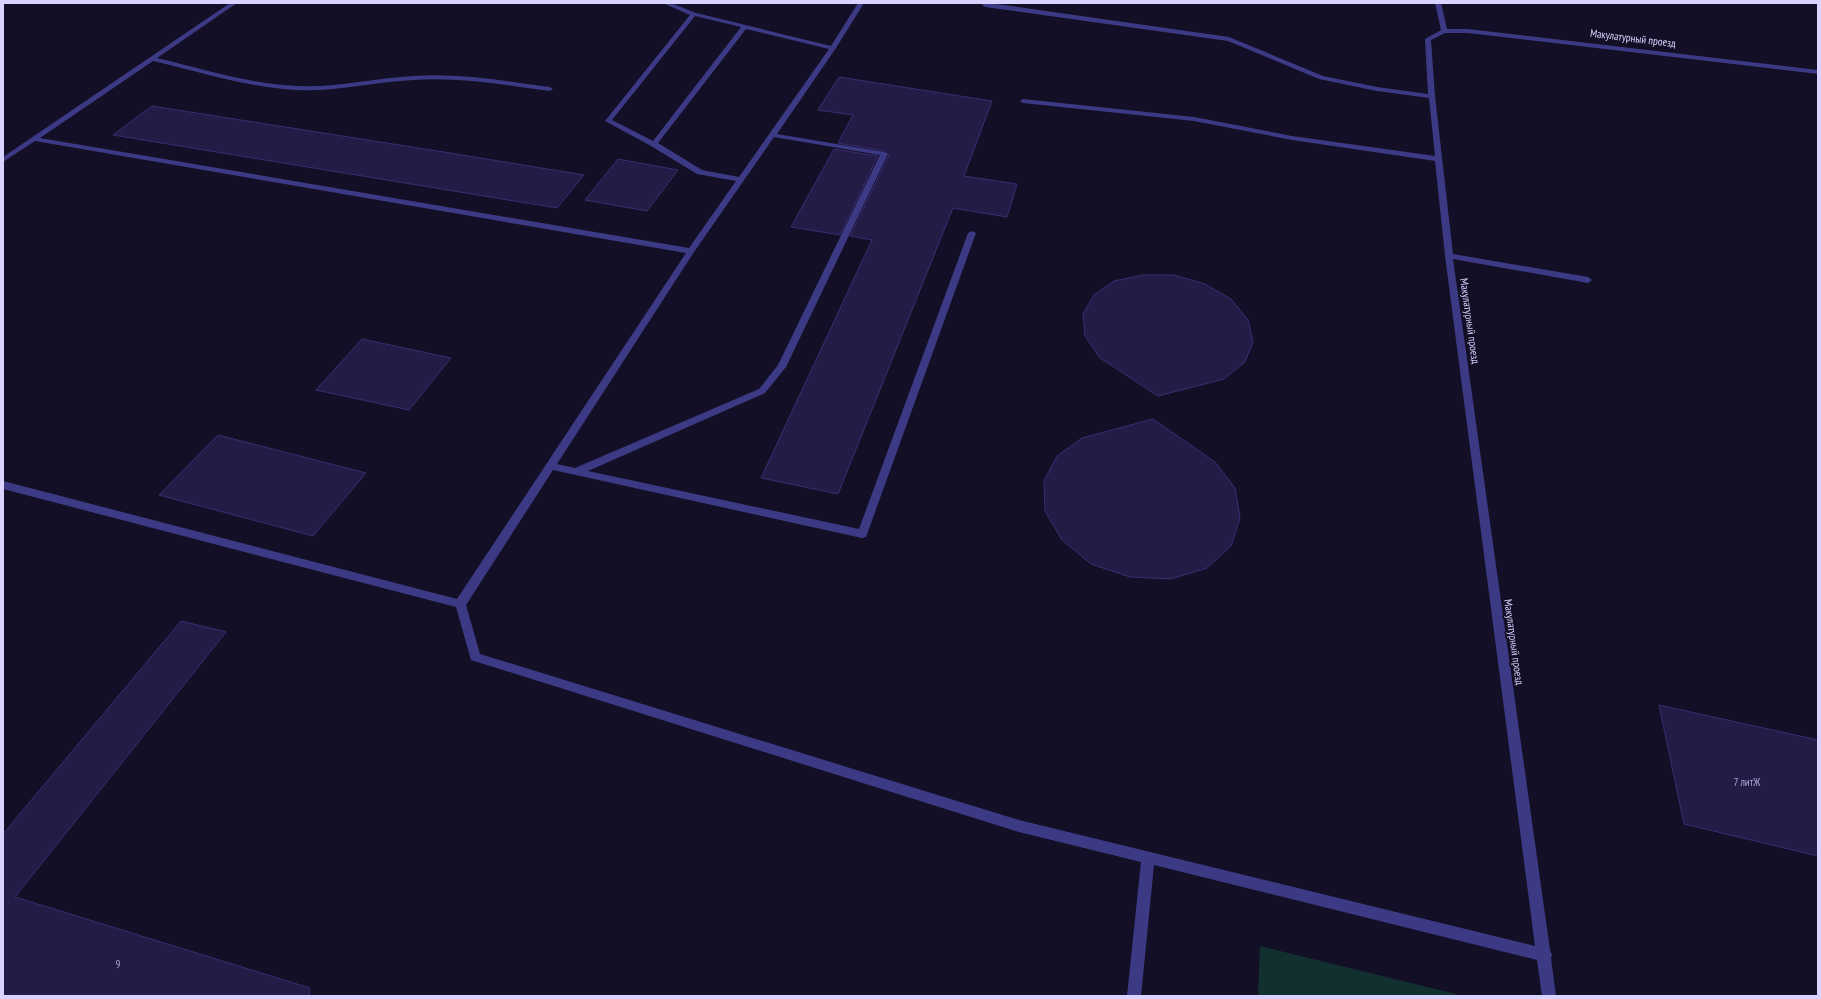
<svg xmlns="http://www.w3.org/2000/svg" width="1821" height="999" font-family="'PT Sans Narrow',sans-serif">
	<rect width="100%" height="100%" fill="#130f26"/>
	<path fill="#12302f" d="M 1260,946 L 1464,996 L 1258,996 Z"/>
	<g fill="#241b47" stroke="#3b2d73">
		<path d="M 839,77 L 992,101 L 964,176 L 1017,184 L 1007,217 L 953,208 L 838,494 L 761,478 L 872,240 L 850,236 L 889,155 L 884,151 L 838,143 L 853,115 L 818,110 Z"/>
		<path d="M 152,106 L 450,153 L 584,175 L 557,208 L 113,135 Z"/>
		<path d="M 834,149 L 878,156 L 840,235 L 791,227 Z"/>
		<path d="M 618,159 L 678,170 L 647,211 L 585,200 Z"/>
		<path d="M 1143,275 L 1174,275 L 1205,284 L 1231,299 L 1248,320 L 1253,342 L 1245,362 L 1224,379 L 1158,396 L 1100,358 L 1085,336 L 1083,314 L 1094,295 L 1114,281 Z"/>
		<path d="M 362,339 L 451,358 L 409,410 L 316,390 Z"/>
		<path d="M 1153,419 L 1215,462 L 1235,488 L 1240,518 L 1231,546 L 1207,568 L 1171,579 L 1130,577 L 1091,564 L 1062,540 L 1045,511 L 1044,481 L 1057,456 L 1082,438 Z"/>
		<path d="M 218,435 L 366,473 L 313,536 L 159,495 Z"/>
		<path d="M 181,621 L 226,632 L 15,897 L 310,988 L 309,996 L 3,996 L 3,834 Z"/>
		<path d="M 1659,705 L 1818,740 L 1818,856 L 1684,824 Z"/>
	</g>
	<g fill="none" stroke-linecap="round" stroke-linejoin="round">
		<path fill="#3d3a85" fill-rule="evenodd" d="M 230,3 L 237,3 L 157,58 C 203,69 249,84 297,86 C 336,88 375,78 414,76 C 460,73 505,81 550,87 L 553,89 L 550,91 C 505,85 459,77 414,80 C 374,82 335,92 296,90 C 247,87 200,72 153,61 L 40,138 L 689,248 L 736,181 L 697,174 L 651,146 L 605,121 L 690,15 L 663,3 L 671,3 L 696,13 L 831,46 L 858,3 L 864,3 L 836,48 L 777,134 L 884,152 L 888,154 L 786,367 L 765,393 L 588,471 L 859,529 L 968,233 L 972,231 L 976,233 L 866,537 L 862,538 L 553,470 L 466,605 L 480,654 L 1019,820 L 1535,946 L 1445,256 L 1435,161 L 1292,140 L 1194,121 L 1023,103 L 1020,101 L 1023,99 L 1194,117 L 1292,136 L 1435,156 L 1429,98 L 1377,91 L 1319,79 L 1228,41 L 985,7 L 982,5 L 983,3 L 989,3 L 1229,37 L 1323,76 L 1377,87 L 1428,94 L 1425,39 L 1441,30 L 1435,3 L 1441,3 L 1447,29 L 1468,29 L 1818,70 L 1818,74 L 1468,33 L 1445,33 L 1431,40 L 1435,96 L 1453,254 L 1588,277 L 1592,280 L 1588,283 L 1453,259 L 1550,950 L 1552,955 L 1551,958 L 1556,996 L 1542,996 L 1537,960 L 1154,865 L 1141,996 L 1127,996 L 1141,862 L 1019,832 L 471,660 L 456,607 L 3,489 L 3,481 L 457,599 L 686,253 L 35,141 L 3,162 L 3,157 ZM 695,16 L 741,27 L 653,141 L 612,120 ZM 746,29 L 829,49 L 739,177 L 702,170 L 658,143 ZM 774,137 L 880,155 L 778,365 L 759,389 L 575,468 L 557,464 L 694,252 Z"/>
	</g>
	<g text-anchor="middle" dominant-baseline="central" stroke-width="4" stroke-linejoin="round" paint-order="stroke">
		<g font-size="11" fill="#d9d4ff" stroke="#130f26">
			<text transform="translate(1633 38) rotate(7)">Макулатурный проезд</text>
			<text transform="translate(1470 321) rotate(82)">Макулатурный проезд</text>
			<text transform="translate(1514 642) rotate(82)">Макулатурный проезд</text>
		</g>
		<g font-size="11" fill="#aca6d1">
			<text x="1747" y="782">7 литЖ</text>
			<text x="118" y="964">9</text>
		</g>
	</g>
	<rect width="1821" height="999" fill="none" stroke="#d9d4ff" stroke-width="8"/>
</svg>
